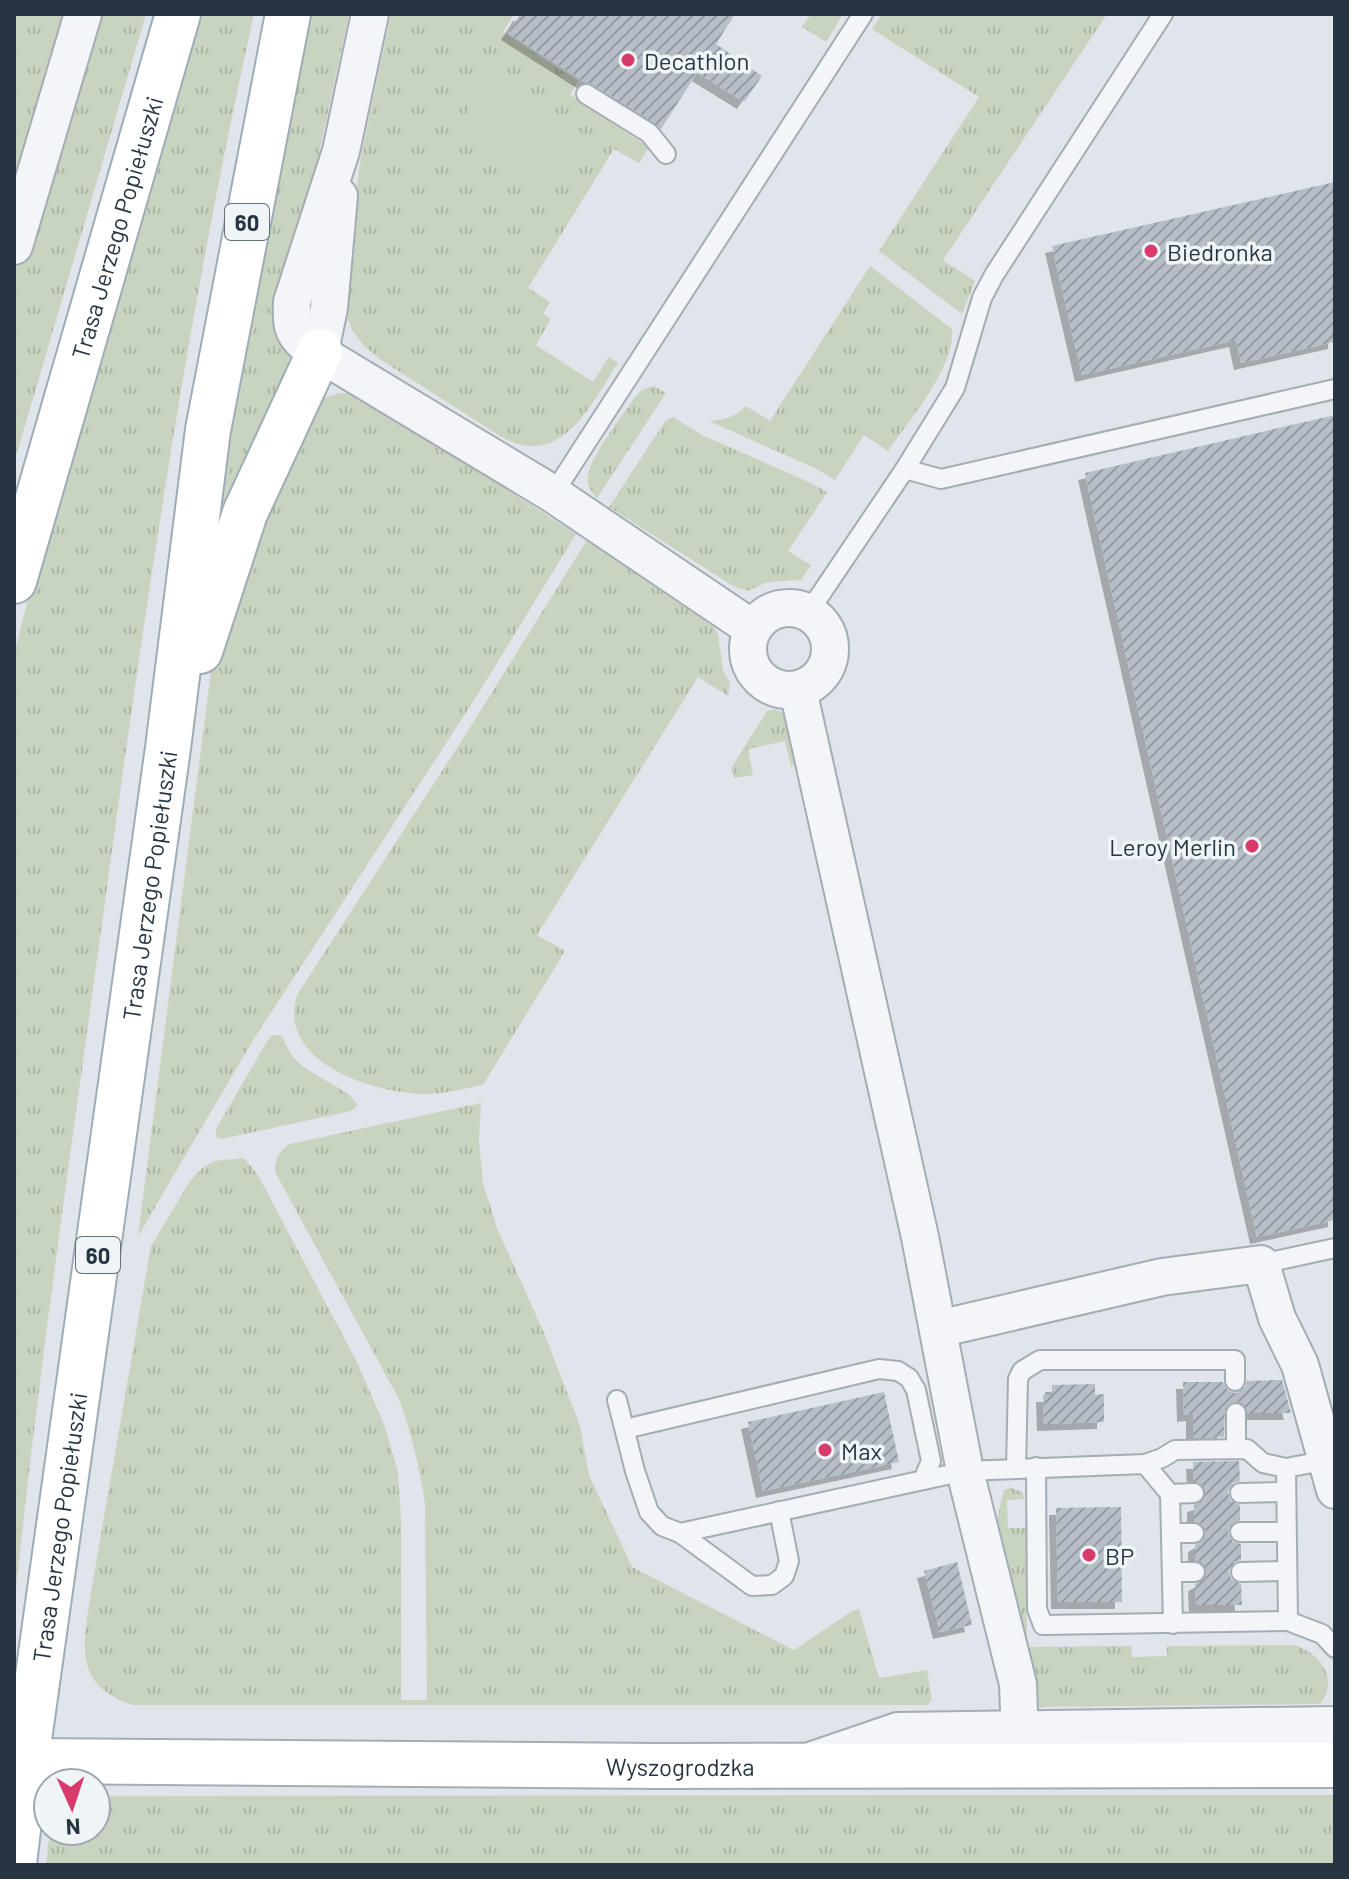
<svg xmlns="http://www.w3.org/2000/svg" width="1349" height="1879" font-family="Barlow,sans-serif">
	<defs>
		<pattern id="grass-tufts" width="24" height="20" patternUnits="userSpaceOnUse" patternTransform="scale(2)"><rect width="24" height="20" fill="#c8d4c0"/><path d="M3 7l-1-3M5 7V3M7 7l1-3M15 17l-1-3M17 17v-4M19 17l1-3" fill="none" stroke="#acb7a6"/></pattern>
		<pattern id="building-hatch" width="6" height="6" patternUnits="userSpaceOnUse" patternTransform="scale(2)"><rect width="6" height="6" fill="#b6bfc7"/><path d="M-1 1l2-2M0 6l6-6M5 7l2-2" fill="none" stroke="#949ca3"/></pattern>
		<filter id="shadow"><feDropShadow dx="-7" dy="7" stdDeviation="0" flood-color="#0004"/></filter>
	</defs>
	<rect width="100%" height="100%" fill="#dfe5ea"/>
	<g fill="url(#grass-tufts)">
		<path d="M 14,14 L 72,14 L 14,207 Z"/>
		<path d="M 92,14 L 146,14 L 14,463 L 14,275 Z"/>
		<path d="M 203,14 L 254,14 C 188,309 145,609 104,909 C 72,1142 38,1375 14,1608 L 14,654 L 29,595 L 94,390 Z"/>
		<path d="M 310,14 L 349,14 L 313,181 L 296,359 L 213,547 L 246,345 Z"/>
		<path d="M 391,14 L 514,14 L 503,32 L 578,81 L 570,95 L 649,147 L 639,163 L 614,149 L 528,288 L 550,302 L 543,314 L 551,319 L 536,345 L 593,382 L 609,357 L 618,363 C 590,405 561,472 500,436 L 381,360 L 364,346 L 353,331 L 346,316 L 346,303 L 351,228 L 361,157 Z"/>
		<path d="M 811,14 L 843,14 L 826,42 L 802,27 Z"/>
		<path d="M 882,14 L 1107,14 L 943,260 L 975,281 L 962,314 L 879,251 L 979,97 L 872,29 Z"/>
		<path d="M 870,266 L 952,329 C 956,366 909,421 888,451 L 864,435 L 835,480 L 819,470 L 709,421 C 726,420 735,417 746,406 L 770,421 Z"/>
		<path d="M 654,386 L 666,393 L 597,498 C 591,491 586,485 588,476 C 591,455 623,415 635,397 L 642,390 Z"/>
		<path d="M 339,393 L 353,394 L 388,413 L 576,534 L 478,694 L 252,1042 L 138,1236 L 212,664 L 225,614 L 308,410 L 322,399 Z"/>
		<path d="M 673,417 L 702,435 L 813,484 L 827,492 L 788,551 L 811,565 L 801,580 L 768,582 L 747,591 L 733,586 L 609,507 L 666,420 Z"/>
		<path d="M 587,540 L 713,626 L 718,634 L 723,670 L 730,683 L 728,696 L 698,677 L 537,935 L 565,951 L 483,1085 C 464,1088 445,1094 427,1094 C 375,1094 276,1063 297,995 L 466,734 Z"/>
		<path d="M 776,709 L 782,712 L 785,718 L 794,764 L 791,767 L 785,741 L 748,749 L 753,775 L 734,778 L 731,768 L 767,711 Z"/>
		<path d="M 277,1035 L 282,1036 C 286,1044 289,1053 295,1059 C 308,1075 355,1091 357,1106 L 351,1111 L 221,1139 L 216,1137 L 216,1129 L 266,1043 L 271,1036 Z"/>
		<path d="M 481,1103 L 479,1141 L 483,1183 L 497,1228 L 545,1335 L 580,1426 L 589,1475 L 632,1567 L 794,1650 L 852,1611 L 859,1609 L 879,1678 L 927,1670 L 932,1700 L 928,1705 L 132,1705 C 71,1684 84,1643 91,1592 L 151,1246 L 190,1181 L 201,1169 L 214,1161 L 244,1158 L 258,1175 L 358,1364 L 385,1427 L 398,1472 L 401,1519 L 401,1700 L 427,1700 L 425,1504 C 420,1467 411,1434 399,1399 L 275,1172 C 275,1159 279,1151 290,1144 Z"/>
		<path d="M 1011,1488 L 1022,1492 L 1024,1499 L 1007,1500 L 1008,1528 L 1026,1528 L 1027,1647 L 1131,1646 L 1132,1657 L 1167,1656 L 1167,1646 L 1294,1645 C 1320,1653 1340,1679 1320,1704 L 1030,1707 L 997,1538 L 997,1520 L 1004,1490 Z"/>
		<path d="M 921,1795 L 1335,1795 L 1335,1865 L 46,1865 L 50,1831 L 96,1831 L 96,1796 Z"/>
	</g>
	<path fill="#c8d4c0" d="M 490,77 L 583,134 L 547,193 L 453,136 Z"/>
	<g fill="url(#building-hatch)" filter="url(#shadow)">
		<path d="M 520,14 L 735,14 L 716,44 L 762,76 L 744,102 L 697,73 L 661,129 L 655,123 L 592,84 L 585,82 L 508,33 Z"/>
		<path d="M 1335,182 L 1335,342 L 1241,363 L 1236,340 L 1082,375 L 1052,246 Z"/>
		<path d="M 1335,415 L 1335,1220 L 1257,1237 L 1085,473 Z"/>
		<path d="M 1282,1380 L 1291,1413 L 1248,1413 L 1243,1403 L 1235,1401 L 1225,1408 L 1224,1437 L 1193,1438 L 1193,1414 L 1184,1415 L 1183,1382 L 1223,1382 L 1228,1391 L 1236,1393 L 1245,1388 L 1247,1381 Z"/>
		<path d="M 1095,1384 L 1095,1395 L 1104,1394 L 1104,1422 L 1044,1424 L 1043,1395 L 1052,1395 L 1052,1385 Z"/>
		<path d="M 884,1392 L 899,1462 L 763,1491 L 748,1422 Z"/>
		<path d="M 1239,1461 L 1240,1481 L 1233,1483 L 1228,1492 L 1230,1500 L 1240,1505 L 1240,1520 L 1230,1525 L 1228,1533 L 1233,1542 L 1241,1544 L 1241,1560 L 1234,1562 L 1229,1571 L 1231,1579 L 1241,1584 L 1242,1605 L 1196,1605 L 1195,1584 L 1205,1579 L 1207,1571 L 1202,1562 L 1195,1560 L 1195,1545 L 1204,1540 L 1206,1532 L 1201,1523 L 1194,1521 L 1194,1505 L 1201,1503 L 1206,1493 L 1204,1486 L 1194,1481 L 1193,1462 Z"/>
		<path d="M 1121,1507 L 1122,1602 L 1058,1602 L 1056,1508 Z"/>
		<path d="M 957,1562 L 972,1625 L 940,1632 L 924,1571 Z"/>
	</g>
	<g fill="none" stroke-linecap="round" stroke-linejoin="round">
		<defs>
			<g id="service">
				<path d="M 586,94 L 649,133 L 666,154"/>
				<path d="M 905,469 L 955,388 L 982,298 L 994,275 L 1163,14"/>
				<path d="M 553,494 L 863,14"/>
				<path d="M 808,613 L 905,469 L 941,479 L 1335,389"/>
				<path d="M 1261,1264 L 1335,1248"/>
				<path d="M 617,1400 L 635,1471 L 649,1512 L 662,1526 L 680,1533 L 965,1471 L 1145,1464 L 1162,1458 L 1175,1450 L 1247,1449 L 1263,1463 L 1286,1468 L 1288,1621 L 1322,1634 L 1335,1648"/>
				<path d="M 1236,1413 L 1236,1449"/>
				<path d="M 625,1429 L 879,1369 L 898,1371 L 909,1378 L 916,1390 L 931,1461 L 923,1480"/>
				<path d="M 1145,1464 L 1170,1494 L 1173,1624"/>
				<path d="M 1036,1467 L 1037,1609 L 1043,1625 L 1288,1621"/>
				<path d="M 1016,1468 L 1018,1379 L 1022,1371 L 1040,1360 L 1235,1360 L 1235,1381"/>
				<path d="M 1286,1468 L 1328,1460"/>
				<path d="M 1240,1493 L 1286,1492"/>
				<path d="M 1170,1494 L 1194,1493"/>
				<path d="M 1240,1532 L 1286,1532"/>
				<path d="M 680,1533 L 752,1586 L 772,1585 L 784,1576 L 789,1561 L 779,1511"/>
				<path d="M 1171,1533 L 1194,1533"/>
				<path d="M 1172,1572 L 1195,1572"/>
				<path d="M 1241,1572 L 1287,1571"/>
			</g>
			<g id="minor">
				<path d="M 370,14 L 341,151 L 292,302 C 291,322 291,332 306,345 L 553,494 L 753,629"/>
				<path d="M 14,246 L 83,14"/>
				<path d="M 320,351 L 329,308 L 339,196"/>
				<circle cx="789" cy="649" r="41"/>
				<path d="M 798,690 L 920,1237 L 965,1471 L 1018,1684 L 1019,1711 L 1015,1730"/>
				<path d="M 938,1329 L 1162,1277 L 1261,1264 L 1277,1318 L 1300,1365 L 1335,1490"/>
				<path d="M 813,1760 L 898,1731 L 1335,1725"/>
			</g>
			<g id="secondary">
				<path id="s1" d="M 26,1761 L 659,1766 L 1335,1765"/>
			</g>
			<g id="primary">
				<path id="s2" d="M 14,581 L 178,14"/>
				<path d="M 200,651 L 245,513 L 320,351"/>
				<path id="s3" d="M 14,1864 L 26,1761 L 168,748 L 208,430 L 288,14"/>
			</g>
		</defs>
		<use href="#service" stroke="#a4adb4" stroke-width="22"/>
		<use href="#minor" stroke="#a4adb4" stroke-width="40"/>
		<use href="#secondary" stroke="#a4adb4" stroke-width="48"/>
		<use href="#primary" stroke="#9eacb7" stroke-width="48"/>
		<use href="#service" stroke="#f3f5f8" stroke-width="18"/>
		<use href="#minor" stroke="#f3f5f8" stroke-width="36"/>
		<use href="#secondary" stroke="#fff" stroke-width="44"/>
		<use href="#primary" stroke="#fff" stroke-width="44"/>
	</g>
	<g fill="#d93a6c" stroke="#eff4f7" stroke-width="3">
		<circle cx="628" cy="60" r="8"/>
		<circle cx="1151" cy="251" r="8"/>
		<circle cx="1252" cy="846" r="8"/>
		<circle cx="825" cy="1450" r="8"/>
		<circle cx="1089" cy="1555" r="8"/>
	</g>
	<g text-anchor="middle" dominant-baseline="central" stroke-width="7" stroke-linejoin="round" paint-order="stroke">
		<g fill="#eff4f7" stroke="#636e78" stroke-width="2">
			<rect x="225" y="204" width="44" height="36" rx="6"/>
			<rect x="76" y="1237" width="44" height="36" rx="6"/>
		</g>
		<g font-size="22" font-weight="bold" fill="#273542">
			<text x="247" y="222">60</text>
			<text x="98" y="1255">60</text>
		</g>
		<g font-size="24" fill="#273542" stroke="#eff4f7" text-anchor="start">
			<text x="644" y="60">Decathlon</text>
			<text x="1167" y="251">Biedronka</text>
			<text x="1236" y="846" text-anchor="end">Leroy Merlin</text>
			<text x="841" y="1450">Max</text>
			<text x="1105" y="1555">BP</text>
		</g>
		<g font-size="24" fill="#273542" stroke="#eff4f7">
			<text stroke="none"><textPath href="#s2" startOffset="368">Trasa Jerzego Popiełuszki</textPath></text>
			<text stroke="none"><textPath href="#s3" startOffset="988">Trasa Jerzego Popiełuszki</textPath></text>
			<text stroke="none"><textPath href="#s3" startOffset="340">Trasa Jerzego Popiełuszki</textPath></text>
			<text stroke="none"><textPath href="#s1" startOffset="654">Wyszogrodzka</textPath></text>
		</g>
	</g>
	<rect width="1349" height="1879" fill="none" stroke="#273542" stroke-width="32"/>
	<g transform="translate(72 1807) rotate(177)"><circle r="38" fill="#eff4f7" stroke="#9fa8af" stroke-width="2"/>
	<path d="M0-6L14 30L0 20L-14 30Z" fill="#d93a6c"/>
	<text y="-12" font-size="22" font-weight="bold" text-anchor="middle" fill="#273542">N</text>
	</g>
</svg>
